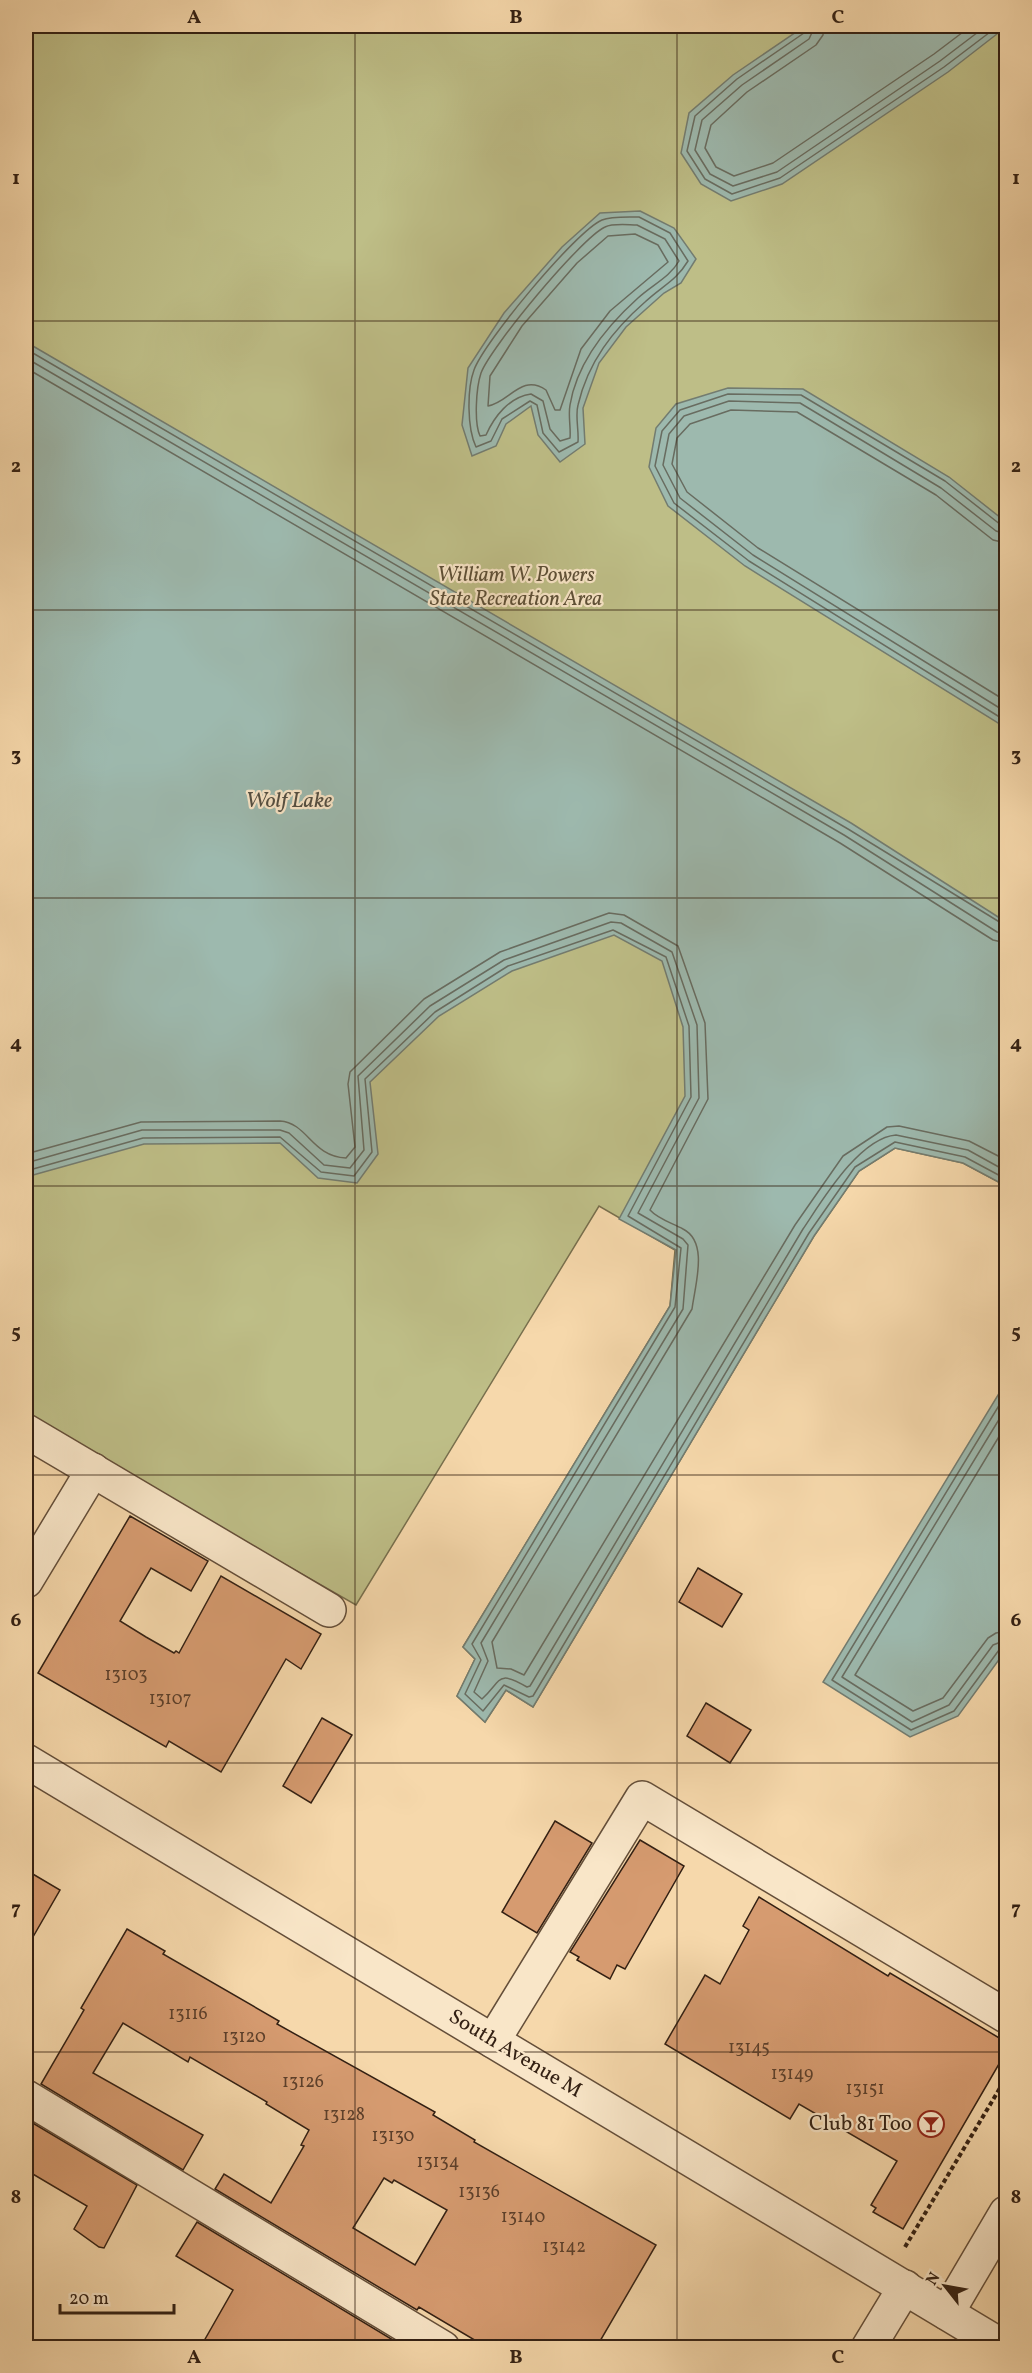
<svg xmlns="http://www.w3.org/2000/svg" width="1032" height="2373" font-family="Vollkorn,serif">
	<rect width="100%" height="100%" fill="#f6d8ab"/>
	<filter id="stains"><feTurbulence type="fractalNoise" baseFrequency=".00333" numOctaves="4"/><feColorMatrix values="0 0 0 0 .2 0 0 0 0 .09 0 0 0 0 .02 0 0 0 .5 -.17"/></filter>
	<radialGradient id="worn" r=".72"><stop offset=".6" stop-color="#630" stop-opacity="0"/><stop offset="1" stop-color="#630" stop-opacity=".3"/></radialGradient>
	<path fill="#bebe87" stroke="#786f4d" stroke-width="1.5" d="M 26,26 L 1006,26 L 1006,1186 L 963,1163 L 895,1148 L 859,1171 L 814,1236 L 533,1707 L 506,1690 L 485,1722 L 457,1696 L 475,1659 L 463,1647 L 670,1306 L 675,1250 L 599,1206 L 356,1605 L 26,1416 Z"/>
	<g fill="#9db9ae" stroke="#737c70" stroke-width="1.5">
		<path d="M 805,26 L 1006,26 L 1006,27 L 948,72 L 782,184 L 731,201 L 701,184 L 681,153 L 689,113 L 733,75 Z"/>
		<path d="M 640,211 L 674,228 L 696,259 L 681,283 L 664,293 L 626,327 L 599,363 L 583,408 L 585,444 L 560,462 L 538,435 L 531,406 L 506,424 L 496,446 L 472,456 L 462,425 L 468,368 L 504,313 L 562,247 L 600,213 Z"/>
		<path d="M 26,342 L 851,823 L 1006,922 L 1006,1186 L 963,1163 L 895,1148 L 859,1171 L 814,1236 L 533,1707 L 506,1690 L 485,1722 L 457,1696 L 475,1659 L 463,1647 L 670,1306 L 676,1250 L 619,1219 L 685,1096 L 683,1027 L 662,961 L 614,935 L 512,971 L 439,1016 L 370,1082 L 378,1154 L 357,1183 L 318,1178 L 280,1143 L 144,1144 L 26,1177 Z"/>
		<path d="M 728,388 L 803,389 L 949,477 L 1006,522 L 1006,728 L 745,566 L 668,506 L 649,467 L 656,428 L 676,404 Z"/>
		<path d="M 1006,1382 L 1006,1650 L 958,1716 L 910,1737 L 823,1682 Z"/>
	</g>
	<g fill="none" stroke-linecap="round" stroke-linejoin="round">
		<g stroke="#686c60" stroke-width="1.5">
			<path d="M 807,26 L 804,33 L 737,79 L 695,116 L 687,151 L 705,179 L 732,194 L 780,178 L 944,67 L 998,26"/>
			<path d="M 815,26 L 809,39 L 742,85 L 702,120 L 695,150 L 710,174 L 733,186 L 777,172 L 940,61 L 986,26"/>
			<path d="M 824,26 L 823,35 L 816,45 L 747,92 L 711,125 L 705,148 L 716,167 L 734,176 L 773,163 L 934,54 L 971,26"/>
			<path d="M 639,217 L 670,233 L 688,261 C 676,281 662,286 645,302 C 613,330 588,362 578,405 C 575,416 579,430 578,442 L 559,452 L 543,433 L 537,405 L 530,401 L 502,419 L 491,441 L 476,447 C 467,428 467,389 474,370 C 484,342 576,231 602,220 C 611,216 629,217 639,217 Z"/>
			<path d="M 637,225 L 665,239 L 679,261 C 670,277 652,285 638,298 C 607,326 577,362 570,405 C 568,416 571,427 570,438 L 560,441 L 550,429 L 543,401 L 531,394 C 509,397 494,417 486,435 L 480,436 C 474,423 476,388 481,373 C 490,348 581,238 605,227 C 613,223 628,225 637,225 Z"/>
			<path d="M 635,234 L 658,245 L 668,262 L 610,311 L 581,349 L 560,410 L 555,410 L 546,390 C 521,373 509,403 488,406 L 490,376 L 522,326 L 577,263 L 608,236 Z"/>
			<path d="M 26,349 L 848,829 L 1006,926"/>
			<path d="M 26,358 L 844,835 L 997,932 L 1006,934"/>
			<path d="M 26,368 L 840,843 L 993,940 L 1006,943"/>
			<path d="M 1006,526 L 1001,525 L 945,481 L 801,395 L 728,394 L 680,410 L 662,431 L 655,466 L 674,503 L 749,561 L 1006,721"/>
			<path d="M 1006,534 L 996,531 L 941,488 L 800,403 L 729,401 L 684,416 L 669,434 L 663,465 L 680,498 L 753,555 L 1006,712"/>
			<path d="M 1006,543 L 993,540 L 936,495 L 797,412 L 731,410 L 690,424 L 677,438 L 672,464 L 687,492 L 758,548 L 1006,701"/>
			<path d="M 26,1154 L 141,1122 L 280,1121 C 308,1123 311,1156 346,1158 L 355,1147 L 348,1084 L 350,1072 L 424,999 L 500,952 L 609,913 L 624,915 L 678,946 L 705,1023 L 708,1099 L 650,1210 C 658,1219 672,1223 683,1229 C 709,1242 695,1285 692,1309 L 492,1642 L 497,1668 L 511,1669 L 524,1675 L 795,1225 L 843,1156 L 887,1127 L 899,1126 L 969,1141 L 1006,1160"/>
			<path d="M 26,1163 L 142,1130 L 280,1130 L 289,1133 L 324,1165 L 350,1168 L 364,1150 L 358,1076 L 430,1006 L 504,960 L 611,922 L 621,923 L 672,952 L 697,1025 L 699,1098 L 638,1213 L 683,1239 L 688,1245 L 683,1309 L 481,1643 L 488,1661 L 474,1692 L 482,1699 C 502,1681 496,1669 527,1687 L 530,1686 L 803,1229 C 822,1201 859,1138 896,1135 L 968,1150 L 1006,1171"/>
			<path d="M 26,1171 L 143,1138 L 280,1137 L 321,1172 L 354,1176 L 372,1152 L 365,1079 L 435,1012 L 508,966 L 613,930 L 666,957 L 689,1026 L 691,1097 L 628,1216 L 681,1248 L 675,1307 L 472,1644 L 481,1660 L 465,1694 L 483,1711 L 504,1685 L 529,1697 L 533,1696 L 809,1233 L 855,1167 L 895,1142 L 965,1157 L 1006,1179"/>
			<path d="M 1006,1394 L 832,1680 L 911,1730 L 954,1711 L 999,1650 L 1006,1648"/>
			<path d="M 1006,1408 L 842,1677 L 912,1722 L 949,1705 L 993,1645 L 1006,1640"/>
			<path d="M 1006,1425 L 855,1675 L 913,1711 L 943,1698 L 988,1638 L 996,1633 L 1006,1631"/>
		</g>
	</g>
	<g fill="#d69b70" stroke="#332013" stroke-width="1.5" fill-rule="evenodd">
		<path d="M 130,1516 L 208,1561 L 191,1591 L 151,1568 L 120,1621 L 146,1637 L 174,1653 L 176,1651 L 179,1653 L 221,1576 L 321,1634 L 301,1669 L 286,1659 L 221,1772 L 169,1741 L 166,1747 L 38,1673 Z"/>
		<path d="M 698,1568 L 742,1594 L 722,1627 L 679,1602 Z"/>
		<path d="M 706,1703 L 751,1730 L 730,1763 L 687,1736 Z"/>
		<path d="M 322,1718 L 352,1735 L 311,1803 L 283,1786 Z"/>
		<path d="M 555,1821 L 592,1843 L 537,1933 L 502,1912 Z"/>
		<path d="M 640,1840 L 684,1866 L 625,1969 L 617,1965 L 610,1979 L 577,1960 L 579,1957 L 570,1952 Z"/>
		<path d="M 26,1870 L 60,1890 L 26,1949 Z"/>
		<path d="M 759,1897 L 888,1976 L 890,1973 L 1006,2042 L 1006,2052 L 903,2229 L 873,2212 L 876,2208 L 871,2205 L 897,2161 L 799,2104 L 790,2119 L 665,2044 L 705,1975 L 720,1984 L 749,1930 L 743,1926 Z"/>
		<path d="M 127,1929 L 165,1951 L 163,1954 L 279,2021 L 277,2024 L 435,2112 L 433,2115 L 475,2140 L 474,2142 L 656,2245 L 596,2348 L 488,2348 L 419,2307 L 417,2310 L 215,2189 L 224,2174 L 271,2203 L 304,2146 L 301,2145 L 309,2130 L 266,2104 L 267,2102 L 190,2057 L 188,2062 L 123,2023 L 93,2073 L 203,2135 L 183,2170 L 41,2084 L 84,2010 L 81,2008 ZM 384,2178 L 392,2183 L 394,2180 L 447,2210 L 415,2265 L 353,2228 Z"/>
		<path d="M 26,2119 L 137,2185 L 104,2248 L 99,2247 L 74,2229 L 87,2206 L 26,2170 Z"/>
		<path d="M 197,2222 L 398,2343 L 395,2348 L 200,2348 L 233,2290 L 176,2256 Z"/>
	</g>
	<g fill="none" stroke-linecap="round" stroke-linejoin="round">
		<defs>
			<g id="minor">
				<path d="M 26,1431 L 329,1610"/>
				<path d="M 26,1581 L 93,1470"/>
				<path d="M 26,1761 L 1005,2348"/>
				<path d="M 493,2041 L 642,1798 L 1006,2016"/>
				<path d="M 26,2097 L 443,2348"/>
				<path d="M 947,2313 L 1006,2213"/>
				<path d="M 868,2348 L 905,2287"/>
			</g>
		</defs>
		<use href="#minor" stroke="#644e39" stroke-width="36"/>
		<path stroke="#332013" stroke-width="4" stroke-dasharray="4.5 3" stroke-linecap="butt" d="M 905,2247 L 1006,2078"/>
		<use href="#minor" stroke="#f9e6c8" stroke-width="33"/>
	</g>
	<path fill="none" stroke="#332013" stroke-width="1.5" stroke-opacity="0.55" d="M 355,26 L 355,2348M 677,26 L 677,2348M 26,321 L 1006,321M 26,610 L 1006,610M 26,898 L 1006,898M 26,1186 L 1006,1186M 26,1475 L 1006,1475M 26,1763 L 1006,1763M 26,2052 L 1006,2052"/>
	<defs>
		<symbol id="bar-ring" viewBox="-11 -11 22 22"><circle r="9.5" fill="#f9e6c8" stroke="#8f2418" stroke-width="1.5"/><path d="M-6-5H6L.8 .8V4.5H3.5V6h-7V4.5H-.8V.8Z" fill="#8f2418"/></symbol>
	</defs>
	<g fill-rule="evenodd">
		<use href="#bar-ring" x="916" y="2109" width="30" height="30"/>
	</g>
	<g text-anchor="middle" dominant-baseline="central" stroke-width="4.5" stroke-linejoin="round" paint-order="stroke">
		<g font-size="18" fill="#5c3f2a">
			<text x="126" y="1675">13103</text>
			<text x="170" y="1699">13107</text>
			<text x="188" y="2014">13116</text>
			<text x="244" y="2037">13120</text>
			<text x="749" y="2048">13145</text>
			<text x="792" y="2074">13149</text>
			<text x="303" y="2082">13126</text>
			<text x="865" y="2089">13151</text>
			<text x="344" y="2115">13128</text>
			<text x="393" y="2136">13130</text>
			<text x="438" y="2162">13134</text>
			<text x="479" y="2192">13136</text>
			<text x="523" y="2217">13140</text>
			<text x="564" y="2247">13142</text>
		</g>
		<g font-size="21" font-style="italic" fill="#5d4f36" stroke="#f9e6c8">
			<text x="516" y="575">William W. Powers<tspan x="516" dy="24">State Recreation Area</tspan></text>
		</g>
		<g font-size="21" fill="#332013" stroke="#f9e6c8">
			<text transform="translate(515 2054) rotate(31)">South Avenue M</text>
		</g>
		<g font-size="21" fill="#332013" stroke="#f9e6c8" text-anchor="end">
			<text x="912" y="2124">Club 81 Too</text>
		</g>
		<g font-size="22" font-style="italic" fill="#534e42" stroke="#f9e6c8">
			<text x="289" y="801">Wolf Lake</text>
		</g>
	</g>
	<rect width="1032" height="2373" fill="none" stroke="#f6d8ab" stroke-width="66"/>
	<g transform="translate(945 2286) rotate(301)" stroke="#f9e6c8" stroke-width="4.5" paint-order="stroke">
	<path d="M0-4.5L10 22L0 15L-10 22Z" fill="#332013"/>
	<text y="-9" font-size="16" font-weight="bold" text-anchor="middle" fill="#332013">N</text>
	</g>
	<path d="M60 2304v9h114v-9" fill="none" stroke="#332013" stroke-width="3"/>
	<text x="69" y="2304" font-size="18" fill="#332013" stroke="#f9e6c8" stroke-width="4.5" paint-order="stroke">20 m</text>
	<rect x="33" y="33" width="966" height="2307" fill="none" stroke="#332013" stroke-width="2"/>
	<g font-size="20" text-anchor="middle" font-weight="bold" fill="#332013">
		<text x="194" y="23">A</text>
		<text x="516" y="23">B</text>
		<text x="838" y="23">C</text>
		<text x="16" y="184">1</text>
		<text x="1016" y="184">1</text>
		<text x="16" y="472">2</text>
		<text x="1016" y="472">2</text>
		<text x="16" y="761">3</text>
		<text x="1016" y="761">3</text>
		<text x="16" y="1049">4</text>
		<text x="1016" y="1049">4</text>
		<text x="16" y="1338">5</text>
		<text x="1016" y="1338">5</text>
		<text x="16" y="1626">6</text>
		<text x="1016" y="1626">6</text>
		<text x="16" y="1914">7</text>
		<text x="1016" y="1914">7</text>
		<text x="16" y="2203">8</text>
		<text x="1016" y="2203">8</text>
		<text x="194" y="2363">A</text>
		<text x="516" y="2363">B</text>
		<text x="838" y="2363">C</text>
	</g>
	<rect width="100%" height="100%" filter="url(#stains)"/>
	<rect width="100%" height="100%" fill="url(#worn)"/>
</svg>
